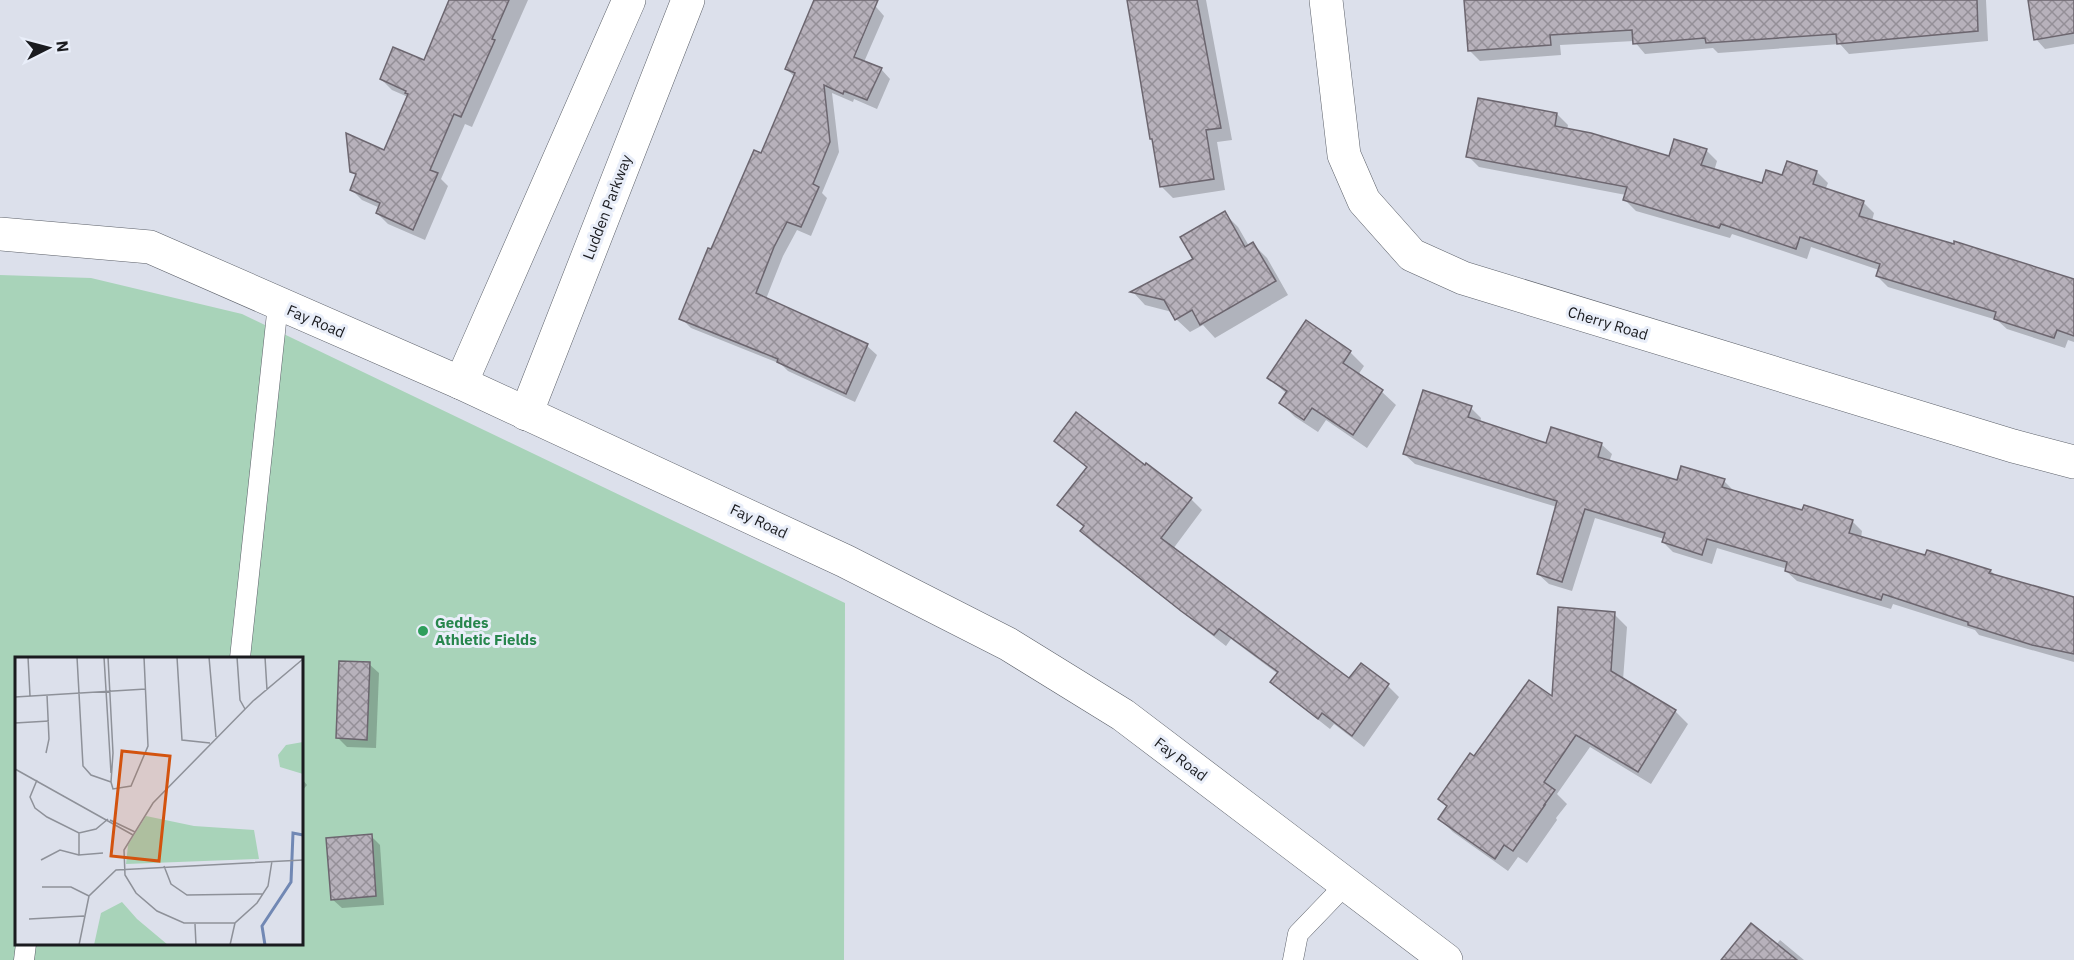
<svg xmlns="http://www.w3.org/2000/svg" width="2074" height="960" font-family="'IBM Plex Sans',sans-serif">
	<defs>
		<pattern id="building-cross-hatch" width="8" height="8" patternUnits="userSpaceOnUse" patternTransform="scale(1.5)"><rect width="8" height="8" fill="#b7b1bb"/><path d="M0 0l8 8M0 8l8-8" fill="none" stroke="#948f97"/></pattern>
	</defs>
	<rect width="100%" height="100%" fill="#dce0eb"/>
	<path fill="#a8d3b9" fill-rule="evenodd" d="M 0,275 L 91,278 L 242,314 L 845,603 L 844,960 L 0,960 ZM 16,658 L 302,658 L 302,944 L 16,944 Z"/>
	<g fill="#0003" fill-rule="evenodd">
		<path d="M 451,0 L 528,0 L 472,127 L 465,124 L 441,179 L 448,186 L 425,240 L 388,224 L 377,213 L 380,208 L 362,200 L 351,189 L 357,176 L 352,171 L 384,152 L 408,97 L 392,90 L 381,79 L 424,62 Z"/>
		<path d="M 826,0 L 870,0 L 884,16 L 864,62 L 881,69 L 890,79 L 877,109 L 854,99 L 853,102 L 832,93 L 839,152 L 822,193 L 827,198 L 811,236 L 797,230 L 783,256 L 766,299 L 867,346 L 877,355 L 855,402 L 788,371 L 781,364 L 691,328 L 681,318 L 712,251 L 762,155 L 795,77 L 786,69 ZM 872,9 L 875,9 L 852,64 L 850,63 Z"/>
		<path d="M 1128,0 L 1206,0 L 1232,140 L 1217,142 L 1225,190 L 1173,198 L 1161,186 L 1154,141 L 1151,138 Z"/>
		<path d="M 1466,0 L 1986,0 L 1988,41 L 1849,54 L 1840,44 L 1718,53 L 1713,48 L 1645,54 L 1634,41 L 1560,45 L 1561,55 L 1480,61 L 1469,50 Z"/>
		<path d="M 2029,0 L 2074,0 L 2074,44 L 2045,49 L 2036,39 Z"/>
		<path d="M 1557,114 L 1568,125 L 1567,130 L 1670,158 L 1706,150 L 1717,161 L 1714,171 L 1763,185 L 1783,177 L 1817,172 L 1828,183 L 1825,190 L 1863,202 L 1874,213 L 1872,221 L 2074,281 L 2074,342 L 2068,340 L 2065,348 L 2007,329 L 1997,320 L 1888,287 L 1877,276 L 1879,270 L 1811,247 L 1807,259 L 1732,234 L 1730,238 L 1636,211 L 1625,200 L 1626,195 L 1479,167 L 1468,156 Z"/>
		<path d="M 1224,213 L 1238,227 L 1249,246 L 1253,244 L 1267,258 L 1288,295 L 1215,338 L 1203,325 L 1190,332 L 1176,319 L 1172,312 L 1145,305 L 1133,292 L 1195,259 Z"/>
		<path d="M 1350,352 L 1364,366 L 1358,375 L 1382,392 L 1396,405 L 1367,448 L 1326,420 L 1318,432 L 1295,417 L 1281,403 L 1287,394 L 1269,378 Z"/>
		<path d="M 1471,408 L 1481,418 L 1480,423 L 1547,445 L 1601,444 L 1612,454 L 1609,462 L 1678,482 L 1724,481 L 1734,491 L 1803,512 L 1852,521 L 1862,531 L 1861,538 L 1926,557 L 1928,552 L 1991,571 L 1997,577 L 2074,599 L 2074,662 L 1979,635 L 1975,630 L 1893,604 L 1891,609 L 1797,581 L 1786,571 L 1787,569 L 1717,548 L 1712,564 L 1673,552 L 1663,542 L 1664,539 L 1595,518 L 1572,591 L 1549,584 L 1538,574 L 1557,507 L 1415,464 L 1404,454 Z"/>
		<path d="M 1056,441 L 1191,499 L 1202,510 L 1173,549 L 1350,680 L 1388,686 L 1399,697 L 1364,747 L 1334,724 L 1330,729 L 1284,693 L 1272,682 L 1278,674 L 1231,639 L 1226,646 L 1093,543 L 1082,531 L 1084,527 L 1059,505 L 1088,469 Z"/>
		<path d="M 1614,614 L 1627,627 L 1623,680 L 1675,711 L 1688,724 L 1651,784 L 1590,747 L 1557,794 L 1567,804 L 1556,818 L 1557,820 L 1527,863 L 1518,857 L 1508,871 L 1453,832 L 1440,819 L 1448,808 L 1440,799 L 1475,758 L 1554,699 Z"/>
		<path d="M 369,664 L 379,673 L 376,748 L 347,747 L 338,738 Z"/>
		<path d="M 302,779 L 307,785 L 302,791 Z"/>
		<path d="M 371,836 L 380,845 L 384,905 L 342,908 L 332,899 Z"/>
		<path d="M 1780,940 L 1804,960 L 1729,960 L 1776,945 Z"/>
	</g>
	<g fill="url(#building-cross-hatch)" stroke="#6c666f" stroke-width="1.5">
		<path d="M 449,0 L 509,0 L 492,39 L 495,40 L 461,117 L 454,114 L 430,170 L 438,173 L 413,230 L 376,213 L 380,203 L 350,190 L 356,174 L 350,172 L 346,133 L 384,150 L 408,94 L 405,93 L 406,91 L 380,79 L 393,47 L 424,60 Z"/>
		<path d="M 814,0 L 878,0 L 854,57 L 882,68 L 867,100 L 844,91 L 843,94 L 824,85 L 830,142 L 813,184 L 819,187 L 801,227 L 787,222 L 774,247 L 756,293 L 868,344 L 846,394 L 777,362 L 778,359 L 679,319 L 708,248 L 711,249 L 754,150 L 761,153 L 795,73 L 785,69 Z"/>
		<path d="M 1127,0 L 1197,0 L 1221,128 L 1206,130 L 1214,179 L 1160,187 L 1152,139 L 1150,139 Z"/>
		<path d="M 1464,0 L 1977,0 L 1978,31 L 1837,44 L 1836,34 L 1706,43 L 1705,38 L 1633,44 L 1632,30 L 1550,35 L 1551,45 L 1468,51 Z"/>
		<path d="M 2028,0 L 2074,0 L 2074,33 L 2034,40 Z"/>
		<path d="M 1478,98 L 1557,113 L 1555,126 L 1591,133 L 1669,156 L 1674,139 L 1707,149 L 1701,165 L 1762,183 L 1766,170 L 1782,175 L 1787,161 L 1817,171 L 1813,184 L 1864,201 L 1859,216 L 1954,244 L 1954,241 L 2074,279 L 2074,336 L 2057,330 L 2054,338 L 1994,319 L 1996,312 L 1876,276 L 1880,264 L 1800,237 L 1796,249 L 1721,224 L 1719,228 L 1623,200 L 1627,187 L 1466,157 Z"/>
		<path d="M 1225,211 L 1245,247 L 1253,242 L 1276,281 L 1200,325 L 1192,310 L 1175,320 L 1164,300 L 1130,292 L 1193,259 L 1180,237 Z"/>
		<path d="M 1306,320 L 1351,351 L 1343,363 L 1383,390 L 1353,435 L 1312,408 L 1304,420 L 1279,403 L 1287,391 L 1267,378 Z"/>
		<path d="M 1423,390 L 1472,406 L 1468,417 L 1546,443 L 1551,427 L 1602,443 L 1598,457 L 1677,480 L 1681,466 L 1725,479 L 1722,487 L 1802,510 L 1804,505 L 1853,520 L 1849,533 L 1925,555 L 1927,550 L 1991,570 L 1989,573 L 2074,597 L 2074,654 L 2032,645 L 1968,625 L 1968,622 L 1883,594 L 1881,600 L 1785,571 L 1787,562 L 1707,539 L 1702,555 L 1662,542 L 1665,533 L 1585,509 L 1562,582 L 1537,574 L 1557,501 L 1403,454 Z"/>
		<path d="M 1076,412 L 1145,465 L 1146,463 L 1192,498 L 1161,538 L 1349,678 L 1361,663 L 1389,684 L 1352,736 L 1322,713 L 1318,719 L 1270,682 L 1278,672 L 1219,629 L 1214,635 L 1181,611 L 1080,531 L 1084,526 L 1057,505 L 1087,467 L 1054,441 Z"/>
		<path d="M 1558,607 L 1615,612 L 1611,671 L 1676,710 L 1638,772 L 1576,735 L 1544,782 L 1555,790 L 1544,805 L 1545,805 L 1513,851 L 1504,845 L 1495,859 L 1438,819 L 1447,806 L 1438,799 L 1470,753 L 1474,756 L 1529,680 L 1552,696 Z"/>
		<path d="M 339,661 L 370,662 L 367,740 L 336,738 Z"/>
		<path d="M 372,834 L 376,896 L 331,900 L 326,838 Z"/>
		<path d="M 1751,923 L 1797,960 L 1721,960 Z"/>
	</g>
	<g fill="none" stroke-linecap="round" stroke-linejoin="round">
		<defs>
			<g id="service">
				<path d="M 240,658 L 278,304"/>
				<path d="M 24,960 L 26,944"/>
				<path d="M 1293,960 L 1298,934 L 1346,884"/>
			</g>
			<g id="minor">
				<path d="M 1326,0 L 1344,155 L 1364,201 L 1412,255 L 1463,278 L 2013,446 L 2074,462"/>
				<path d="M 461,383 L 629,0"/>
				<path d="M 526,414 L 688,0"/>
			</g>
			<path id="tertiary" d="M 0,234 L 150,247 L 461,383 L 845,561 L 1008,644 L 1123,715 L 1446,960"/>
		</defs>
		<use href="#service" stroke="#5c6069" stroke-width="21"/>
		<use href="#minor" stroke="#5c6069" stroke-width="34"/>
		<use href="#tertiary" stroke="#5c6069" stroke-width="34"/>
		<use href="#service" stroke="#fff" stroke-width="20"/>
		<use href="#minor" stroke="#fff" stroke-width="33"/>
		<use href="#tertiary" stroke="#fff" stroke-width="33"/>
	</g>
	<circle fill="#2e9e5b" stroke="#e9eef9" stroke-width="2" cx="423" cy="631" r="6"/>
	<g text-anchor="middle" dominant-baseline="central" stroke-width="6" stroke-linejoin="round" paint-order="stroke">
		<g font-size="15" fill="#1a1b1f" stroke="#e9eef9">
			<text transform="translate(607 207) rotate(-69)">Ludden Parkway</text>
			<text transform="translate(316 321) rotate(23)">Fay Road</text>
			<text transform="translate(1608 323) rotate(17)">Cherry Road</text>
			<text transform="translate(759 521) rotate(25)">Fay Road</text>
			<text transform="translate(1181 759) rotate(37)">Fay Road</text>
		</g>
		<g font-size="15" font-weight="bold" fill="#27864d" stroke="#e9eef9" text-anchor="start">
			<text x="435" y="622">Geddes<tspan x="435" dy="17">Athletic Fields</tspan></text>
		</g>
	</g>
	<g transform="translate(15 657)">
		<rect width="288" height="288" fill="#dce0eb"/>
		<path d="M 107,245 L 122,262 L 153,288 L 79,288 L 86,256 Z" fill="#a8d3b9"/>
		<path d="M 288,85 L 288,117 L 265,110 L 263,98 L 271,88 ZM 131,159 L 179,169 L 239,173 L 244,202 L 111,207 L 113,188 Z" fill="#a8d3b9"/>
		<path fill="none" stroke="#7188b4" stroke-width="3" d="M 250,288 L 247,269 L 276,225 L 278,176 L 288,178"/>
		<path fill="none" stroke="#8e9199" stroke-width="1.5" d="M 13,0 L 15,39M 62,0 L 68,109 L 76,118 L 96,125M 89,0 L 96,116M 93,0 L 98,96 L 96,125M 162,0 L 167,83 L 195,86M 194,0 L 201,80M 222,0 L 225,43 L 230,52M 250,0 L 252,33M 0,40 L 131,32M 0,66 L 34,64M 31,96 L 34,82 L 32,38M 0,112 L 118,178M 22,123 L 15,140 L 20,151 L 32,160 L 64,176 L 81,172 L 93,162M 96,125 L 98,132 L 116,129 L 133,89 L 129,0M 95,163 L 120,175M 64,176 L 64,198 L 88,196M 26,203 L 45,193 L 64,198M 149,209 L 156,227 L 172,238 L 248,237M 27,230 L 56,230 L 74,239M 14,262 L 69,259M 220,266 L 169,266 L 142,254 L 121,236 L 110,218 L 109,193 L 138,146 L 238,44 L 288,2M 180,267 L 181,288M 64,288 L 74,239 L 101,213 L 288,203M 215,288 L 220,266 L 242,246 L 253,229 L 257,204"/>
		<path fill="#d3530e" fill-opacity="0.15" stroke="#d3530e" stroke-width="3" d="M 107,94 L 155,99 L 144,204 L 96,199 Z"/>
		<rect width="288" height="288" fill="none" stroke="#1a1b1f" stroke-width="3"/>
	</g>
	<g transform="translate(48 48) rotate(84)" stroke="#e9eef9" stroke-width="4.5" paint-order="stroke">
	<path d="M0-4.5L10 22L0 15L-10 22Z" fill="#1a1b1f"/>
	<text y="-9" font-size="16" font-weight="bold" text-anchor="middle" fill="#1a1b1f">N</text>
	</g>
</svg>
